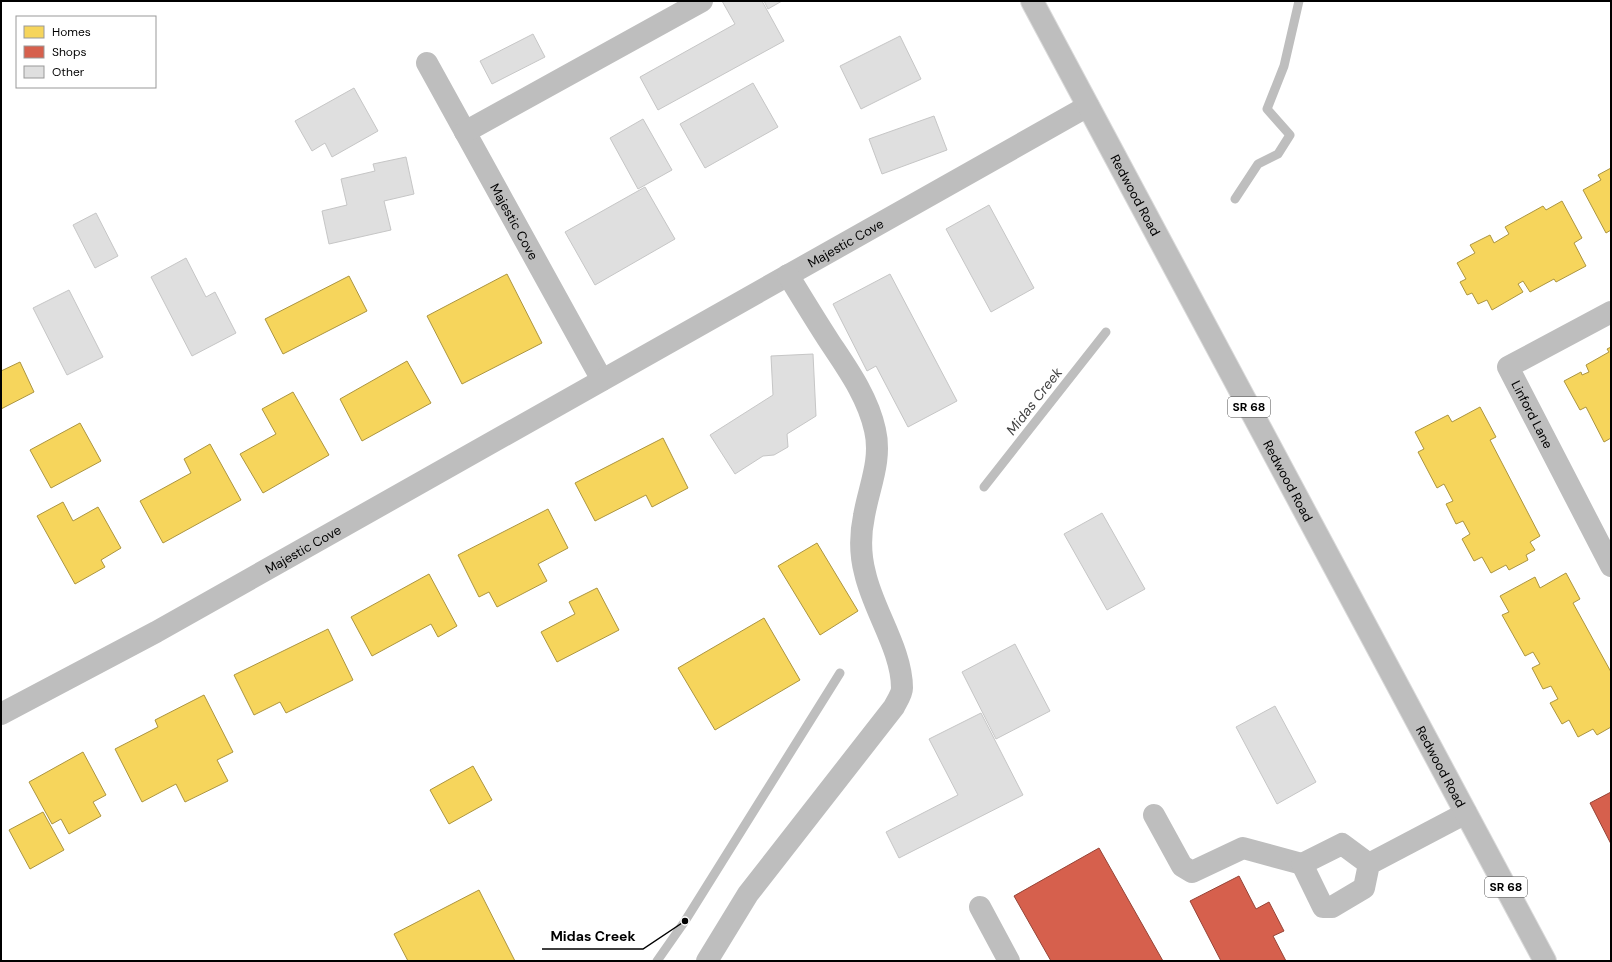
<svg xmlns="http://www.w3.org/2000/svg" width="1612" height="962" font-family="'DM Sans',sans-serif">
	<rect width="100%" height="100%" fill="#fff"/>
	<g fill="#f6d55c" stroke="#ac9540">
		<path d="M 1611,168 L 1611,230 L 1606,233 L 1583,190 L 1601,180 L 1598,175 Z"/>
		<path d="M 1562,201 L 1582,238 L 1574,243 L 1586,266 L 1556,282 L 1554,279 L 1530,292 L 1523,281 L 1518,284 L 1523,292 L 1492,310 L 1487,300 L 1478,304 L 1472,293 L 1467,295 L 1460,282 L 1466,279 L 1457,263 L 1475,253 L 1470,245 L 1490,235 L 1494,243 L 1509,234 L 1505,227 L 1543,206 L 1546,210 Z"/>
		<path d="M 507,274 L 542,343 L 462,384 L 427,316 Z"/>
		<path d="M 349,276 L 367,311 L 283,354 L 265,319 Z"/>
		<path d="M 1611,347 L 1611,438 L 1604,442 L 1586,407 L 1580,410 L 1564,381 L 1581,372 L 1582,375 L 1589,372 L 1586,365 L 1609,352 L 1607,349 Z"/>
		<path d="M 407,361 L 431,403 L 362,441 L 340,399 Z"/>
		<path d="M 20,362 L 34,392 L 1,409 L 1,371 Z"/>
		<path d="M 293,392 L 329,455 L 263,493 L 240,454 L 276,434 L 262,409 Z"/>
		<path d="M 1480,407 L 1496,437 L 1490,440 L 1540,536 L 1530,542 L 1535,550 L 1526,555 L 1528,560 L 1509,570 L 1506,565 L 1491,573 L 1482,557 L 1474,561 L 1462,539 L 1470,534 L 1463,521 L 1456,524 L 1446,504 L 1453,501 L 1444,484 L 1437,488 L 1418,452 L 1424,449 L 1415,432 L 1448,415 L 1452,422 Z"/>
		<path d="M 80,423 L 101,461 L 51,488 L 30,450 Z"/>
		<path d="M 663,438 L 688,488 L 652,507 L 646,495 L 595,521 L 575,483 Z"/>
		<path d="M 210,444 L 241,500 L 163,543 L 140,501 L 191,473 L 184,459 Z"/>
		<path d="M 63,502 L 73,521 L 98,507 L 121,548 L 101,560 L 105,567 L 75,584 L 37,516 Z"/>
		<path d="M 548,509 L 568,548 L 538,564 L 547,581 L 497,607 L 489,592 L 479,597 L 458,555 Z"/>
		<path d="M 817,543 L 858,611 L 820,635 L 778,566 Z"/>
		<path d="M 1566,573 L 1580,599 L 1573,603 L 1611,672 L 1611,727 L 1597,735 L 1593,729 L 1578,737 L 1569,720 L 1562,724 L 1550,703 L 1558,699 L 1551,686 L 1543,689 L 1532,668 L 1540,664 L 1533,652 L 1525,656 L 1502,615 L 1509,612 L 1500,596 L 1535,577 L 1540,588 Z"/>
		<path d="M 429,574 L 457,626 L 438,637 L 431,624 L 372,656 L 351,617 Z"/>
		<path d="M 597,588 L 619,630 L 557,662 L 541,632 L 575,614 L 569,602 Z"/>
		<path d="M 764,618 L 800,680 L 715,730 L 678,668 Z"/>
		<path d="M 328,629 L 353,680 L 286,713 L 280,702 L 254,715 L 234,675 Z"/>
		<path d="M 204,695 L 233,752 L 217,760 L 228,781 L 185,802 L 176,784 L 142,802 L 115,749 L 158,727 L 155,720 Z"/>
		<path d="M 83,752 L 106,795 L 93,802 L 101,816 L 69,834 L 61,819 L 52,824 L 29,782 Z"/>
		<path d="M 473,766 L 492,800 L 449,824 L 430,790 Z"/>
		<path d="M 43,812 L 64,850 L 30,869 L 9,830 Z"/>
		<path d="M 479,890 L 515,961 L 408,961 L 394,934 Z"/>
	</g>
	<g fill="#d6604d" stroke="#964336">
		<path d="M 1611,792 L 1611,844 L 1590,803 Z"/>
		<path d="M 1099,848 L 1163,961 L 1051,961 L 1014,896 Z"/>
		<path d="M 1239,876 L 1256,909 L 1269,902 L 1284,931 L 1273,936 L 1286,961 L 1221,961 L 1190,901 Z"/>
	</g>
	<g fill="none" stroke-linecap="round" stroke-linejoin="round">
		<g stroke="#bebebe" stroke-width="9">
			<path d="M 1235,199 L 1258,164 L 1278,154 L 1290,135 L 1267,109 L 1284,66 L 1299,1"/>
			<path d="M 984,487 L 1106,332"/>
			<path d="M 657,961 L 685,921 L 840,673"/>
		</g>
	</g>
	<g fill="#dfdfdf" stroke="#c6c6c6">
		<path d="M 722,1 L 762,1 L 784,41 L 658,110 L 640,77 L 735,24 Z"/>
		<path d="M 764,1 L 782,1 L 768,9 Z"/>
		<path d="M 533,34 L 545,57 L 492,84 L 480,61 Z"/>
		<path d="M 900,36 L 921,79 L 861,109 L 840,66 Z"/>
		<path d="M 753,83 L 778,127 L 705,168 L 680,124 Z"/>
		<path d="M 354,88 L 378,131 L 332,157 L 325,143 L 312,151 L 295,121 Z"/>
		<path d="M 934,116 L 947,150 L 882,174 L 869,139 Z"/>
		<path d="M 643,119 L 672,170 L 638,189 L 610,138 Z"/>
		<path d="M 406,157 L 414,194 L 384,201 L 391,230 L 329,244 L 322,211 L 347,205 L 341,179 L 375,171 L 373,164 Z"/>
		<path d="M 645,187 L 675,239 L 595,285 L 565,232 Z"/>
		<path d="M 989,205 L 1034,288 L 991,312 L 946,229 Z"/>
		<path d="M 96,213 L 118,256 L 95,268 L 73,225 Z"/>
		<path d="M 186,258 L 206,297 L 215,292 L 236,333 L 192,356 L 151,277 Z"/>
		<path d="M 890,274 L 957,401 L 908,427 L 876,366 L 867,371 L 833,304 Z"/>
		<path d="M 69,290 L 103,357 L 67,375 L 33,308 Z"/>
		<path d="M 813,354 L 816,416 L 787,434 L 788,447 L 774,455 L 763,456 L 735,474 L 710,435 L 773,395 L 771,356 Z"/>
		<path d="M 1102,513 L 1145,589 L 1107,610 L 1064,534 Z"/>
		<path d="M 1015,644 L 1050,711 L 996,739 L 962,672 Z"/>
		<path d="M 1275,706 L 1316,782 L 1277,804 L 1236,727 Z"/>
		<path d="M 981,713 L 1023,795 L 899,858 L 886,832 L 958,795 L 929,739 Z"/>
	</g>
	<g fill="none" stroke-linecap="round" stroke-linejoin="round">
		<defs>
			<g id="major">
				<path id="s4" d="M 1032,1 L 1545,961"/>
			</g>
		</defs>
		<use href="#major" stroke="#dbdbdb" stroke-width="24"/>
		<g stroke="#bebebe" stroke-width="22">
			<path id="s1" d="M 427,63 L 602,380"/>
			<path d="M 465,132 L 702,1"/>
			<path id="s2" d="M 1611,312 L 1508,367 L 1611,566"/>
			<path id="s3" d="M 1,714 L 156,632 L 1088,106"/>
			<path d="M 1154,815 L 1182,866 L 1192,872 L 1243,848 L 1302,864"/>
			<path d="M 1369,864 L 1342,844 L 1302,864 L 1323,907 L 1332,907 L 1364,888 L 1369,864 L 1466,813"/>
			<path d="M 980,907 L 1009,961"/>
			<path d="M 707,961 L 748,894 L 894,707 C 897,701 902,694 902,688 C 902,650 873,610 865,573 C 860,554 860,535 864,516 C 869,487 882,460 875,430 C 868,398 849,371 831,344 C 816,321 802,298 788,275"/>
		</g>
		<use href="#major" stroke="#bebebe" stroke-width="22"/>
	</g>
	<g text-anchor="middle" dominant-baseline="central" stroke-width="4" stroke-linejoin="round" paint-order="stroke">
		<g fill="#fff" stroke="#4c4c4c" stroke-width="1">
			<rect x="1228" y="397" width="42" height="20" rx="3"/>
			<rect x="1485" y="877" width="42" height="20" rx="3"/>
		</g>
		<g font-size="12" font-weight="bold" fill="#000">
			<text x="1249" y="407">SR 68</text>
			<text x="1506" y="887">SR 68</text>
		</g>
		<g font-size="13" fill="#000" stroke="#fff">
			<text stroke="none"><textPath href="#s4" startOffset="220">Redwood Road</textPath></text>
			<text stroke="none"><textPath href="#s1" startOffset="181">Majestic Cove</textPath></text>
			<text stroke="none"><textPath href="#s3" startOffset="967">Majestic Cove</textPath></text>
			<text stroke="none"><textPath href="#s2" startOffset="170">Linford Lane</textPath></text>
			<text stroke="none"><textPath href="#s4" startOffset="544">Redwood Road</textPath></text>
			<text stroke="none"><textPath href="#s3" startOffset="344">Majestic Cove</textPath></text>
			<text stroke="none"><textPath href="#s4" startOffset="868">Redwood Road</textPath></text>
		</g>
		<g font-size="14" font-style="italic" fill="#434343" stroke="#fff">
			<text transform="translate(1034 401) rotate(-52)">Midas Creek</text>
		</g>
	</g>
	<path fill="none" stroke="#000" stroke-width="1.5" d="M685 921L643 949H542"/>
	<circle fill="#000" stroke="#fff" stroke-width="1.5" cx="685" cy="921" r="4"/>
	<g font-size="14" text-anchor="middle" font-weight="bold" fill="#000" stroke="#fff" stroke-width="4" stroke-linejoin="round" paint-order="stroke">
		<text x="593" y="941">Midas Creek</text>
	</g>
	<rect width="1612" height="962" fill="none" stroke="#000000" stroke-width="4"/>
	<rect x="16" y="16" width="140" height="72" fill="#ffffff" stroke="#999999"/>
	<rect x="24" y="26" width="20" height="12" fill="#f6d55c" stroke="#999999"/>
	<text x="52" y="36" font-size="12" fill="#000000">Homes</text>
	<rect x="24" y="46" width="20" height="12" fill="#d6604d" stroke="#999999"/>
	<text x="52" y="56" font-size="12" fill="#000000">Shops</text>
	<rect x="24" y="66" width="20" height="12" fill="#dfdfdf" stroke="#999999"/>
	<text x="52" y="76" font-size="12" fill="#000000">Other</text>
</svg>
